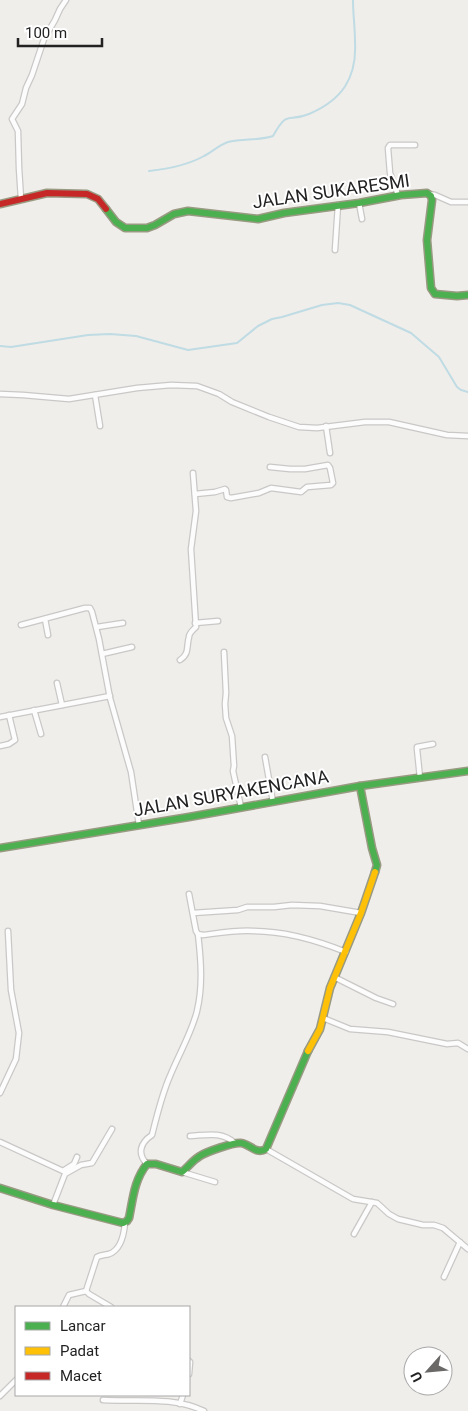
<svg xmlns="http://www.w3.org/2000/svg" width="468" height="1411" font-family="Roboto,sans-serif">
	<rect width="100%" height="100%" fill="#f0eeeb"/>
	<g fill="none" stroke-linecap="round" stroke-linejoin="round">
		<g stroke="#bfdbe3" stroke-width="2">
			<path d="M 149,171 C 167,169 188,165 204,156 C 212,152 219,145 228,142 C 242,138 259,141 273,136 C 288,109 287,123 309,114 C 342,100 357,78 355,42 C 355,28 353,14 353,0"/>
			<path d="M 0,346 L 11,347 L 88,335 L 110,334 L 136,336 L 188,350 L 237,343 L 258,326 L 272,319 L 282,317 L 322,305 L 338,303 L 350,305 L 411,333 L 439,357 L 457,387 L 461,390 L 468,392"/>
		</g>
		<defs>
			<g id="street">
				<path d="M 430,194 L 435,195 L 451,202 L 468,202"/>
				<path d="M 398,195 L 390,173 L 388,148 L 390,145 L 415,145"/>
				<path d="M 21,199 L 19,168 L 18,131 L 12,119 L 22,104 L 26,88 L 32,75 L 44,39 L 55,20 L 60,9 L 66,0"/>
				<path d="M 359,203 L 362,219"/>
				<path d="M 335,250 L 338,205"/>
				<path d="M 0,394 L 23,395 L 69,399 L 137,388 L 171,385 L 197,386 L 219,394 L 232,402 L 269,417 L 299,427 L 317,428 L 365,422 L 389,422 L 447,435 L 468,436"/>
				<path d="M 95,395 L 100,426"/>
				<path d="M 326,426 L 330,453"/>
				<path d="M 195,494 L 215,492 L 225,489 L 226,490 L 227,497 L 231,498 L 259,493 L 271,488 L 301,492 L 307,487 L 331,485 L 333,483 L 330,468 L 328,465 L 305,469 L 290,469 L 270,467"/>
				<path d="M 45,619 L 48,635"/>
				<path d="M 195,623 L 218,621"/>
				<path d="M 21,625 L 85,608 L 90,608 L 92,612 L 99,639 L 110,698 L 131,772 L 139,825"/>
				<path d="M 97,627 L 123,623"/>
				<path d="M 224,652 L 226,693 L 225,704 L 226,718 L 232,736 L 234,766 L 233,771 L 241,807"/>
				<path d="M 102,654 L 132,647"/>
				<path d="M 180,660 C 190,653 186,647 189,637 C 189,633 193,630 196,627 L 191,549 L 196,511 L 193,473"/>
				<path d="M 57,683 L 62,705"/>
				<path d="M 34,710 L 41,734"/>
				<path d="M 0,717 L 110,696"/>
				<path d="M 0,746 L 9,744 L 15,740 L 9,715"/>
				<path d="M 265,757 L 273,802"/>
				<path d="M 420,778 L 417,749 L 417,747 L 433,744"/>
				<path d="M 189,894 L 196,931 L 198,934 L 203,935 C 219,933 236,930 253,931 C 285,931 316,940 346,952"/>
				<path d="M 193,913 L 238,910 L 247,907 L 274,907 L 292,905 L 320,906 L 361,913"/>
				<path d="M 334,977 L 376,998 L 393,1004"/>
				<path d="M 323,1018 L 350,1029 L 388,1032 L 447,1044 L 458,1043 L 468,1049"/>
				<path d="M 0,1093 L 16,1059 L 19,1033 L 11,990 L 8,931"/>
				<path d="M 190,1136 C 207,1135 221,1131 235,1143"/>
				<path d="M 0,1142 L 63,1171 L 74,1164 L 77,1157"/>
				<path d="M 266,1149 L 353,1199 L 377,1203 L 389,1214 L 398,1219 L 423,1225 L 434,1225 L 443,1228 L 468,1249"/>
				<path d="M 147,1164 C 137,1154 140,1143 152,1135 C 157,1115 162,1094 170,1076 C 178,1056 192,1032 197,1011 C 203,986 201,960 198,934"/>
				<path d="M 182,1172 L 215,1182"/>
				<path d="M 53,1205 L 65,1174 L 81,1165 L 92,1163 L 112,1129"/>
				<path d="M 354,1234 L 372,1202"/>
				<path d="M 444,1277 L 460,1242"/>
				<path d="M 86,1291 L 97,1257 C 101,1255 105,1255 109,1254 C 121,1250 124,1234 125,1223"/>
				<path d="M 86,1291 L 89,1294 L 111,1307"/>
				<path d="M 63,1307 L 69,1295 L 86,1291"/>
				<path d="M 189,1361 L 190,1362 L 189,1374"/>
				<path d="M 0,1396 L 16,1380"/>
				<path d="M 103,1400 C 137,1402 172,1396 204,1411"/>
				<path d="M 180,1404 L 183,1395"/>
			</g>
			<g id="fast">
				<path d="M 106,209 L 116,222 L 125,228 L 147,228 L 155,225 L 174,214 L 188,211 L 258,219 L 284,213 L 359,203 L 401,195 L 427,193 L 431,196 L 432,200 L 427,240 L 431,288 L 435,294 L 457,296 L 468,295"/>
				<path d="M 360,786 L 372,848 L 377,865 L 375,872"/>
				<path d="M 0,848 L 189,817 L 360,786 L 468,771"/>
				<path d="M 0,1188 L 53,1205 L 123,1223 L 127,1221 L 129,1218 C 133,1199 134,1180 147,1164 L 156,1164 L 182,1172 C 188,1167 193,1160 200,1156 C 206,1152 234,1142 241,1143 C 250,1144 256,1155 266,1149 L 308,1051"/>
			</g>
			<path id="slow" d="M 308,1051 L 320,1029 L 330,988 L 361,913 L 375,872"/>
			<path id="jam" d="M 0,204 L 47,193 L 87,194 L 98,199 L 106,209"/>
		</defs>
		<use href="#street" stroke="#c9c8c7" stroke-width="7"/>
		<use href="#fast" stroke="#999a82" stroke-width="9"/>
		<use href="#slow" stroke="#999a82" stroke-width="9"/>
		<use href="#jam" stroke="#999a82" stroke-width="9"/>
		<use href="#street" stroke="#fdfcfc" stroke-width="4.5"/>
		<use href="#fast" stroke="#4caf50" stroke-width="6"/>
		<use href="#slow" stroke="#ffc107" stroke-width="6"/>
		<use href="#jam" stroke="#c62828" stroke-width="6"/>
	</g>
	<g text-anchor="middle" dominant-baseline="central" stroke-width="4" stroke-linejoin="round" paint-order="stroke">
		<g font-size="18" fill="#222" stroke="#fff">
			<text transform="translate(331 191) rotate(-8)">JALAN SUKARESMI</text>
			<text transform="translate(231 793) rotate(-10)">JALAN SURYAKENCANA</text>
		</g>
	</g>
	<rect x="15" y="1306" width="175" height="90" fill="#ffffff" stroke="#a7a7a7"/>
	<rect x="25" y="1322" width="25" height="8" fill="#4caf50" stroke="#a7a7a7"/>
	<text x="60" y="1331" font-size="15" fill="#222222">Lancar</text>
	<rect x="25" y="1347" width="25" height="8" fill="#ffc107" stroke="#a7a7a7"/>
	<text x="60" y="1356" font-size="15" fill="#222222">Padat</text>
	<rect x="25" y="1372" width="25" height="8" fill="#c62828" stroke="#a7a7a7"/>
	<text x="60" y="1381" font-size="15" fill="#222222">Macet</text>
	<g transform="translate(428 1371) rotate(243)"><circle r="24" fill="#ffffff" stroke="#a7a7a7"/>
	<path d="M0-4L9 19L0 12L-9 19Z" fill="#6a6968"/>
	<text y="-8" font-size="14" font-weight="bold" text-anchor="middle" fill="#222222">U</text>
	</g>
	<path d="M18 38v8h84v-8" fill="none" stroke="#222222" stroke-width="2.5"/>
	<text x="25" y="38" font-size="15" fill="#222222" stroke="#ffffff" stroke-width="4" paint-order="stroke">100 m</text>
</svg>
